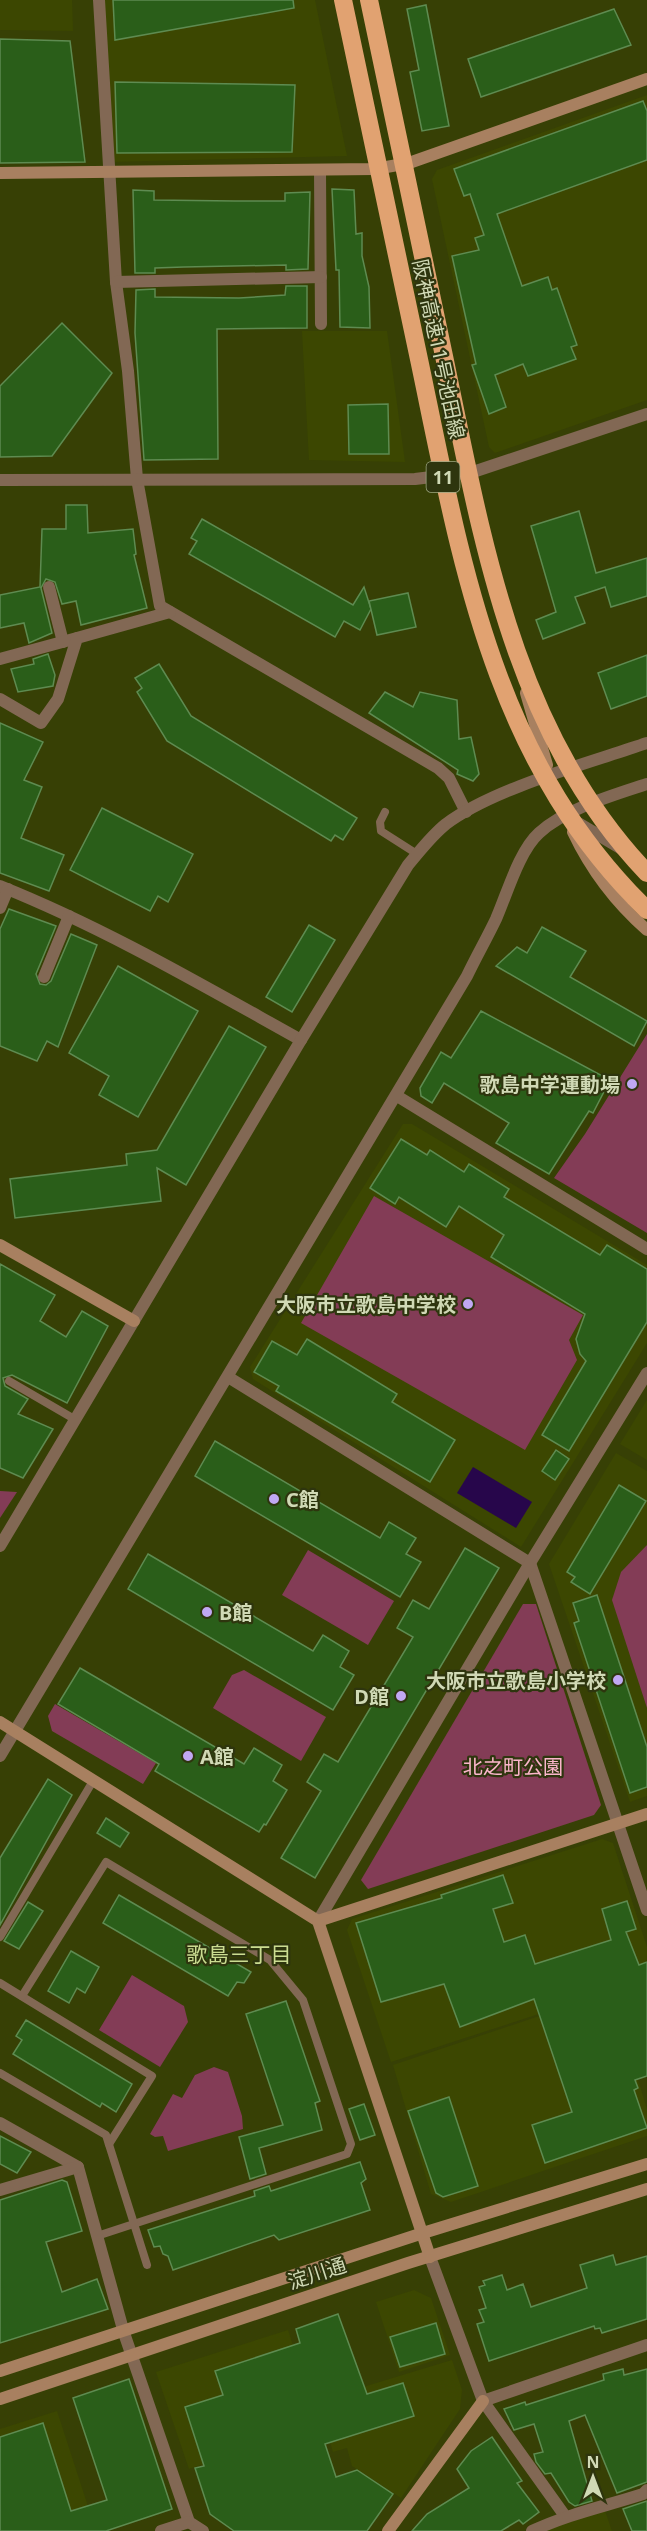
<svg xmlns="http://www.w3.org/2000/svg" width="647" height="2531" font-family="'Noto Sans','Noto Sans JP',sans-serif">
	<rect width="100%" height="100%" fill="#374005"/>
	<g fill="#3c4701">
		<path d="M 0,0 L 72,0 L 73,31 L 0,30 Z"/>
		<path d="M 104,0 L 315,0 L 347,156 L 110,162 Z"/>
		<path d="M 647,95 L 647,400 L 495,453 L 489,447 L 432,179 L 437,170 Z"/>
		<path d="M 302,331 L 387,331 L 405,462 L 309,460 Z"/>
		<path d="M 403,1124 L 412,1124 L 647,1265 L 647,1343 L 521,1547 L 253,1379 L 250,1367 Z"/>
		<path d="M 647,1400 L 647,1460 L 620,1444 Z"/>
		<path d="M 616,1453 L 647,1471 L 647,1796 L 630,1802 L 549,1564 Z"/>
		<path d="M 602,1839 L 613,1843 L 647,1947 L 647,1979 L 391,2062 L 347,1930 L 352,1919 Z"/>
		<path d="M 611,1992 L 647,2109 L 647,2136 L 451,2202 L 431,2194 L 393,2065 Z"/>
		<path d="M 414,2290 L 431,2298 L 450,2355 L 399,2372 L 376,2302 Z"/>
		<path d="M 288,2330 L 319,2425 L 189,2469 L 156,2372 Z"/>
		<path d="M 452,2360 L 462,2390 L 460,2409 L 401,2498 L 352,2466 L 347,2448 L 333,2452 L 317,2401 Z"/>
		<path d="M 57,2411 L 96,2531 L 0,2531 L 0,2429 Z"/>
		<path d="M 605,2511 L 612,2531 L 545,2531 L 556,2526 Z"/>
	</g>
	<g fill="#833c56">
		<path d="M 647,1034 L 647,1233 L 554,1178 L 585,1134 Z"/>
		<path d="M 374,1196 L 583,1315 L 569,1340 L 577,1360 L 525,1450 L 301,1323 Z"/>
		<path d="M 0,1491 L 17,1492 L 0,1518 Z"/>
		<path d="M 647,1545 L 647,1708 L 612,1600 L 621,1572 Z"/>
		<path d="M 308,1550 L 394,1601 L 368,1645 L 282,1595 Z"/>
		<path d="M 523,1604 L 536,1604 L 601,1805 L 594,1815 L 368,1889 L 361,1880 Z"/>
		<path d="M 244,1670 L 326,1717 L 301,1761 L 213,1708 L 232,1675 Z"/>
		<path d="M 55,1704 L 156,1763 L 143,1784 L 52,1731 L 48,1716 Z"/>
		<path d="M 132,1975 L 184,2006 L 188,2022 L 160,2067 L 99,2030 Z"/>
		<path d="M 214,2067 L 228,2072 L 242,2116 L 243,2129 L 168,2151 L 163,2136 L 155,2137 L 150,2134 L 173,2094 L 182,2098 L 195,2075 Z"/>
	</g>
	<path fill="#27064b" d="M 473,1467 L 532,1502 L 516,1528 L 457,1493 Z"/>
	<g fill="#2a5e19" stroke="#5e8b51" stroke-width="1.5">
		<path d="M 113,0 L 293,0 L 294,8 L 115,40 Z"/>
		<path d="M 426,5 L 449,126 L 422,131 L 410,72 L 419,70 L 407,9 Z"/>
		<path d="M 614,9 L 631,45 L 481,97 L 468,59 Z"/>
		<path d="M 0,39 L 70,41 L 85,162 L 0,163 Z"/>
		<path d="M 115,82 L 295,85 L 292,152 L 117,153 Z"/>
		<path d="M 643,101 L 647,111 L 647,160 L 497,214 L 522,286 L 548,277 L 552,290 L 557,288 L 577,345 L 571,347 L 576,359 L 528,376 L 523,364 L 495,375 L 506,407 L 489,414 L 472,365 L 476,364 L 452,256 L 479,250 L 475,238 L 484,235 L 470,194 L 464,196 L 454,169 Z"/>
		<path d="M 332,189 L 354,190 L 356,234 L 362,233 L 362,256 L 369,287 L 370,328 L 340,327 L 339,270 L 336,270 Z"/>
		<path d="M 133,190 L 154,191 L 154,200 L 235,201 L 285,201 L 285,193 L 310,192 L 308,269 L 286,270 L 286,265 L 184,267 L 155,268 L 155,273 L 135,273 Z"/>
		<path d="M 286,286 L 307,286 L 307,328 L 217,329 L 218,459 L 144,460 L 135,333 L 136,290 L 155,289 L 155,297 L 239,298 L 285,295 Z"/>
		<path d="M 62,323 L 112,373 L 52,456 L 0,457 L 0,386 Z"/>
		<path d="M 388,404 L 389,454 L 349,454 L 348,405 Z"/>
		<path d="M 66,505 L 87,505 L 88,533 L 133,529 L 136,554 L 134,555 L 147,608 L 81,625 L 76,601 L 62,604 L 55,582 L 46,579 L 41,588 L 52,633 L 29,643 L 24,623 L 0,628 L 0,595 L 40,587 L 42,529 L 66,529 Z"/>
		<path d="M 579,511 L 596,573 L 647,558 L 647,596 L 611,607 L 605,587 L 575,597 L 585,623 L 543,639 L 536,620 L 556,612 L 531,526 Z"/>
		<path d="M 202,519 L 353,605 L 364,587 L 371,609 L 360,630 L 344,621 L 335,637 L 189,554 L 197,541 L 191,538 Z"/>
		<path d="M 408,593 L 416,627 L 377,635 L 369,601 Z"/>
		<path d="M 48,654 L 55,675 L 53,686 L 18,692 L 11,669 L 34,664 L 33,659 Z"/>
		<path d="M 647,655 L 647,696 L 611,709 L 598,673 Z"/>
		<path d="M 159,664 L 191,716 L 357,818 L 343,840 L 335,835 L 331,841 L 167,741 L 137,692 L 142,688 L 135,678 Z"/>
		<path d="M 385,692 L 413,707 L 420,692 L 457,700 L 459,739 L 471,737 L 479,774 L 473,781 L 457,774 L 458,770 L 369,713 Z"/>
		<path d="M 0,723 L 43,742 L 24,780 L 42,787 L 21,838 L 64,855 L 49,891 L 0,873 Z"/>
		<path d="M 102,808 L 193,854 L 168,902 L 158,896 L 150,911 L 70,870 Z"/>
		<path d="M 9,909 L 56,926 L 36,974 L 40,984 L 46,985 L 51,981 L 71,934 L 97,945 L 58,1047 L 47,1041 L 37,1061 L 0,1046 L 0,929 Z"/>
		<path d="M 309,925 L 335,940 L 292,1012 L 266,997 Z"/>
		<path d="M 542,927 L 586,951 L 570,977 L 647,1021 L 634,1046 L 496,966 L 517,947 L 527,953 Z"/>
		<path d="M 118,966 L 198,1011 L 138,1117 L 99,1095 L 109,1076 L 69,1053 Z"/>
		<path d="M 481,1011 L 610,1080 L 593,1113 L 589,1111 L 549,1174 L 496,1143 L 509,1123 L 444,1083 L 432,1103 L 421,1096 L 420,1088 L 441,1052 L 451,1058 Z"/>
		<path d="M 229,1026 L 266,1047 L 186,1185 L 157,1168 L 161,1201 L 15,1218 L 10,1179 L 127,1165 L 126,1154 L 157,1150 Z"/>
		<path d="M 401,1139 L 427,1155 L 430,1150 L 464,1172 L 469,1164 L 509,1189 L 504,1197 L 600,1255 L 607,1245 L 647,1269 L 647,1322 L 569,1451 L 542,1435 L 586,1361 L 580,1354 L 576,1339 L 585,1314 L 491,1257 L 504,1235 L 459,1206 L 446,1227 L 399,1197 L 395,1204 L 370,1188 Z"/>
		<path d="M 0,1264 L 55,1295 L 40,1321 L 66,1337 L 82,1311 L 108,1326 L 67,1403 L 12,1375 L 3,1378 L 5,1386 L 28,1399 L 18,1414 L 53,1429 L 23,1478 L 0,1468 Z"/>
		<path d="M 307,1339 L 397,1394 L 392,1402 L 455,1440 L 430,1482 L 276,1391 L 279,1386 L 254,1372 L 272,1341 L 297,1355 Z"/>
		<path d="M 215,1441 L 380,1538 L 389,1522 L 416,1538 L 406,1554 L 421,1562 L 400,1597 L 195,1476 Z"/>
		<path d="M 556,1450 L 569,1459 L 555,1480 L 542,1471 Z"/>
		<path d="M 619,1485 L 646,1501 L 590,1594 L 571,1582 L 575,1577 L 567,1572 Z"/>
		<path d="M 465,1548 L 499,1568 L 315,1878 L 281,1858 L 321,1791 L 307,1782 L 324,1754 L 338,1762 L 413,1637 L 397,1628 L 413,1600 L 429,1609 Z"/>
		<path d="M 148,1554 L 313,1651 L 323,1635 L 349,1651 L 340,1667 L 354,1675 L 333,1710 L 128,1589 Z"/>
		<path d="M 597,1595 L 647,1747 L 647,1787 L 630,1793 L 574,1623 L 579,1621 L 573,1603 Z"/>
		<path d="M 80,1668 L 244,1764 L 254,1748 L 282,1765 L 273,1781 L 287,1790 L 266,1825 L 264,1824 L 259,1832 L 155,1771 L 159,1764 L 58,1704 Z"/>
		<path d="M 48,1779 L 72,1795 L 0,1925 L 0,1858 Z"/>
		<path d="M 106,1818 L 129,1833 L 120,1847 L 97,1833 Z"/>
		<path d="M 503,1875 L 513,1903 L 493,1909 L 504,1942 L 525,1935 L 535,1964 L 611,1940 L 602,1909 L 627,1901 L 636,1929 L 626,1932 L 639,1965 L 647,1962 L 647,2076 L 635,2080 L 638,2088 L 634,2090 L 647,2128 L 545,2163 L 532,2125 L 572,2112 L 534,1999 L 460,2027 L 444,1984 L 381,2002 L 356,1923 L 442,1898 L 441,1895 Z"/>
		<path d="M 119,1895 L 251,1972 L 244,1983 L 237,1982 L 228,1996 L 103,1923 Z"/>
		<path d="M 28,1902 L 43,1911 L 19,1949 L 4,1941 Z"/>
		<path d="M 71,1951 L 99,1967 L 85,1993 L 77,1988 L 69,2003 L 48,1991 Z"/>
		<path d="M 286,2001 L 320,2101 L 315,2103 L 322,2130 L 259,2148 L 266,2174 L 250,2179 L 239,2137 L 283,2125 L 246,2014 Z"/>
		<path d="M 26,2020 L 132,2084 L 116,2112 L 102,2103 L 100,2107 L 13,2054 L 22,2040 L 16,2036 Z"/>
		<path d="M 449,2097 L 478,2186 L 443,2197 L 436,2193 L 408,2111 Z"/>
		<path d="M 364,2104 L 375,2135 L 360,2140 L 349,2109 Z"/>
		<path d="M 0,2136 L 31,2152 L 17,2173 L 0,2164 Z"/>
		<path d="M 360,2162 L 366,2179 L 361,2183 L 370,2210 L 279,2240 L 274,2235 L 173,2270 L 168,2256 L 163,2254 L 160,2246 L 154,2247 L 148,2230 L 255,2196 L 254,2191 L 269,2186 L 271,2191 Z"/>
		<path d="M 62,2180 L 67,2182 L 82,2231 L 46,2242 L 62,2292 L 97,2279 L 108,2309 L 0,2343 L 0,2200 Z"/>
		<path d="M 613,2255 L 616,2265 L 647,2256 L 647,2319 L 602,2333 L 600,2328 L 595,2329 L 594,2326 L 489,2361 L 477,2324 L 484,2322 L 479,2310 L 486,2308 L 479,2287 L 485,2285 L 483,2281 L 502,2275 L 507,2290 L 523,2284 L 531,2307 L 587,2288 L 580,2265 Z"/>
		<path d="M 338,2314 L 367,2394 L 403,2383 L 414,2416 L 325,2444 L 336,2477 L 357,2470 L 393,2494 L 367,2531 L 234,2531 L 210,2514 L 195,2468 L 204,2466 L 185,2407 L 223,2395 L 215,2371 L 300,2343 L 296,2329 Z"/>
		<path d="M 436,2323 L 445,2354 L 400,2367 L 390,2337 Z"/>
		<path d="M 623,2369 L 624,2375 L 647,2369 L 647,2482 L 617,2493 L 585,2415 L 569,2421 L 592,2501 L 575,2506 L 569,2502 L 551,2473 L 545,2474 L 536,2462 L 534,2454 L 543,2452 L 534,2424 L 514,2430 L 504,2409 L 525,2402 L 526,2405 L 604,2380 L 603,2374 Z"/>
		<path d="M 129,2379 L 172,2509 L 106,2531 L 0,2531 L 0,2437 L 43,2423 L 71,2511 L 107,2500 L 73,2398 Z"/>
		<path d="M 492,2437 L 522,2481 L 517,2483 L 539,2512 L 523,2524 L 519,2520 L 501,2531 L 412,2531 L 427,2514 L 469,2488 L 457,2469 L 471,2451 Z"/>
		<path d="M 647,2501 L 647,2531 L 632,2531 L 623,2509 Z"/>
	</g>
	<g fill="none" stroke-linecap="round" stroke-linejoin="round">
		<g stroke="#826854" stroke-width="8">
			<path d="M 385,812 L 380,822 L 381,831 L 417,854"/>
			<path d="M 9,1381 L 76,1420"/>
			<path d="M 0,1937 L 93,1781"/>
			<path d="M 0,1983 L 152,2076 L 109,2144"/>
			<path d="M 22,1996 L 106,1862 L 270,1960 L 303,2000 L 351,2144 L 347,2154 L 97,2236"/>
			<path d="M 0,2073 L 106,2135 L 147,2265"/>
		</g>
		<g stroke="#826854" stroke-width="12">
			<path d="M 99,0 L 116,282 L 128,371 L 137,479 L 160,606 L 438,768 L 449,778 L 466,812"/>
			<path d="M 320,170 L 321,324"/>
			<path d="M 116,282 L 321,277"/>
			<path d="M 0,480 L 415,479 L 473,472 L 647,414"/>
			<path d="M 49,587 L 63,642"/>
			<path d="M 0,659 L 77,638"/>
			<path d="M 0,699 L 41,723 L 58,699 L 77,638 L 170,612"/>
			<path d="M 578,823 L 622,849"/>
			<path d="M 0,886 C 105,928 202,985 301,1040"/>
			<path d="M 0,908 L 8,889"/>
			<path d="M 44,977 L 69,916"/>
			<path d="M 397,1096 L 647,1249"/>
			<path d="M 228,1377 L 530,1563 L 647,1910"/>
			<path d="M 0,1546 L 301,1040 L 408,865 C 420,851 431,836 446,824 C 494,788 589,763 647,743"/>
			<path d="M 0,1756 L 467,976 C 476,957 487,938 496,919 C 507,894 519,851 539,833 C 565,809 614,795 647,784"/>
			<path d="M 318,1921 L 530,1563 L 647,1373"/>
			<path d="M 0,2123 L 78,2167 L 124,2333 L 189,2522 L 203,2531"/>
			<path d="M 0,2190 L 78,2167"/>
			<path d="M 430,2257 L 483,2401 L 565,2516"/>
			<path d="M 483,2401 L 647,2345"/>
			<path d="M 161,2531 L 189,2522"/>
			<path d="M 532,2531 C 568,2514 606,2506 643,2494 L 647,2490"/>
		</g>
		<g stroke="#a88060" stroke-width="12">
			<path d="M 0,173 L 375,169 L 409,163 L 647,79"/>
			<path d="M 526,693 L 547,765"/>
			<path d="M 573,832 C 591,870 615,902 647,930"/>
			<path d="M 0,1245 L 134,1321"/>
			<path d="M 0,1722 L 318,1921 L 430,2257"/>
			<path d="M 318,1921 L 647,1814"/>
			<path d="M 0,2371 L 423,2233 L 647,2164"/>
			<path d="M 0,2399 L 408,2263 L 647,2189"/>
			<path d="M 388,2531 L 483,2401"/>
		</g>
		<g stroke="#e1a271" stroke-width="18">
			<path d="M 343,0 C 369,121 394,243 420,364 C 462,565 493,760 647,910"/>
			<path d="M 369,0 C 394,119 419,237 444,356 C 482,538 513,733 647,873"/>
		</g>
	</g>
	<g fill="#c0a8f3" stroke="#2e350e" stroke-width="2">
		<circle cx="632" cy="1084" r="6"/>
		<circle cx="468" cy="1304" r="6"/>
		<circle cx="274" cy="1499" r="6"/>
		<circle cx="207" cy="1612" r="6"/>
		<circle cx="618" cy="1680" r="6"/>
		<circle cx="401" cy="1696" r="6"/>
		<circle cx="188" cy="1756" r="6"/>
	</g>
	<g text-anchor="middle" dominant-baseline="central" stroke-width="4.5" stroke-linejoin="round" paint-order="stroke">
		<rect fill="#2e350e" stroke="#9fa883" stroke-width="1.5" x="426.5" y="462" width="33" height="30" rx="4.5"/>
		<g font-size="18" font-weight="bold" fill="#d0d9b5">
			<text x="443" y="477">11</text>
		</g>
		<g font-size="20" fill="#d0d9b5" stroke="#2e350e">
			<text transform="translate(439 349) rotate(78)">阪神高速11号池田線</text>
			<text transform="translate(317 2273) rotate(-18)">淀川通</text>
		</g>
		<g font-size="20" font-weight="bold" fill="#d0d9b5" stroke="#2e350e" text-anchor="end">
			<text x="620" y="1084">歌島中学運動場</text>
			<text x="456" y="1304">大阪市立歌島中学校</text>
			<text x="286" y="1499" text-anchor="start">C館</text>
			<text x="219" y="1612" text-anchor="start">B館</text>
			<text x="606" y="1680">大阪市立歌島小学校</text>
			<text x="389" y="1696">D館</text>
			<text x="200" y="1756" text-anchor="start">A館</text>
		</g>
		<g font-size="20" fill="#fbb5cb" stroke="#2e350e">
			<text x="513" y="1766">北之町公園</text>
		</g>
		<g font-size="21" fill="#cbdc91" stroke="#2e350e">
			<text x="239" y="1954">歌島三丁目</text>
		</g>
	</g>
	<g transform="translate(593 2477)" stroke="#2e350e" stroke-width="4.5" paint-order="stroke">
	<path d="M0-4.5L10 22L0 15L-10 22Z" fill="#d0d9b5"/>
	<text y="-9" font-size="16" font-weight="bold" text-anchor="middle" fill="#d0d9b5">N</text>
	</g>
</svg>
